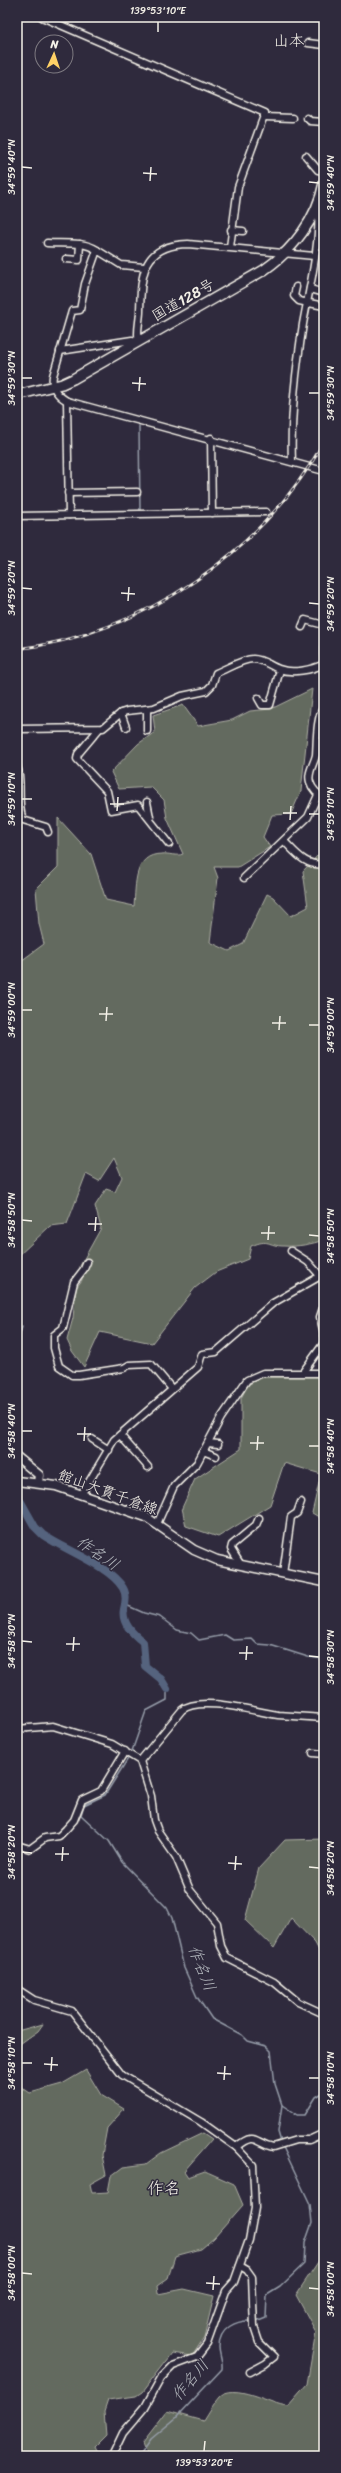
<svg xmlns="http://www.w3.org/2000/svg" width="341" height="2473" font-family="Sriracha,'Klee One',sans-serif">
	<rect width="100%" height="100%" fill="#2f2a3d"/>
	<filter id="ink" filterUnits="userSpaceOnUse"><feTurbulence type="fractalNoise" baseFrequency=".025" numOctaves="2"/><feDisplacementMap in="SourceGraphic" scale="8" xChannelSelector="R" yChannelSelector="G"/><feConvolveMatrix kernelMatrix="1 2 1 2 8 2 1 2 1" color-interpolation-filters="sRGB"/></filter>
	<g filter="url(#ink)">
		<g fill="#646b5e" stroke="#acaea3">
			<path d="M 312,689 L 301,791 L 291,814 L 272,815 L 263,837 L 270,847 L 238,867 L 214,867 L 218,878 L 210,942 L 229,951 L 243,944 L 267,894 L 273,897 L 291,916 L 308,907 L 303,871 L 319,854 L 324,853 L 324,1240 C 312,1244 297,1247 284,1246 C 267,1246 270,1238 251,1246 L 248,1259 L 216,1272 L 195,1288 L 152,1343 L 100,1332 L 84,1367 L 72,1351 L 67,1340 L 73,1318 L 76,1288 L 82,1280 L 80,1266 L 101,1228 L 95,1206 L 106,1189 L 115,1192 L 122,1177 L 114,1158 L 99,1181 L 86,1174 L 67,1224 L 50,1226 L 17,1257 L 17,960 L 21,961 L 44,944 L 39,924 L 36,889 L 58,867 L 58,818 L 91,854 L 106,900 L 134,906 C 136,885 133,854 162,854 C 169,853 176,857 183,854 L 167,818 L 164,800 L 151,787 L 119,789 L 111,772 L 138,744 L 155,732 L 153,715 L 183,705 L 198,726 L 232,720 L 250,711 L 271,709 Z"/>
			<path d="M 268,1373 L 324,1377 L 324,1520 L 312,1513 L 321,1474 L 284,1463 L 270,1505 L 218,1537 L 186,1526 L 182,1508 L 195,1479 L 241,1449 L 241,1398 L 248,1385 Z"/>
			<path d="M 324,1839 L 324,1960 L 315,1943 L 291,1918 L 274,1948 L 245,1920 L 259,1868 L 285,1840 Z"/>
			<path d="M 43,2024 L 38,2031 L 17,2046 L 17,2031 Z"/>
			<path d="M 86,2070 L 101,2095 L 124,2109 L 107,2128 L 102,2155 L 106,2175 L 90,2184 L 92,2193 L 108,2192 L 111,2176 L 123,2167 L 146,2164 L 161,2153 L 203,2133 L 212,2139 L 184,2171 L 188,2177 L 205,2171 L 234,2184 L 243,2205 L 214,2238 L 201,2249 L 175,2256 L 168,2278 L 157,2286 L 158,2294 L 184,2289 L 214,2296 L 204,2338 L 192,2356 L 172,2353 L 142,2392 L 136,2396 L 108,2400 L 104,2412 L 106,2435 L 95,2446 L 100,2456 L 17,2456 L 17,2084 L 30,2093 L 62,2084 Z"/>
			<path d="M 324,2253 L 324,2456 L 148,2456 L 143,2442 L 167,2411 L 203,2421 C 208,2413 213,2404 219,2397 C 234,2381 271,2405 288,2406 L 307,2384 L 316,2332 L 296,2295 Z"/>
		</g>
		<g fill="none" stroke-linecap="round" stroke-linejoin="round">
			<g stroke="#959ca8" stroke-width="1.5">
				<path d="M 139,426 L 140,511"/>
				<path d="M 17,1343 L 22,1327"/>
				<path d="M 126,1605 L 144,1613 L 160,1617 L 177,1630 L 191,1633 L 199,1640 L 225,1635 L 233,1640 L 252,1639 L 257,1644 L 270,1645 L 308,1657 L 324,1659"/>
				<path d="M 131,1754 L 146,1711 L 167,1700 L 167,1689"/>
				<path d="M 129,1757 L 105,1795 L 84,1805 L 81,1815 L 109,1841 L 122,1862 L 167,1908 L 172,1918 L 184,1968 L 197,1997 L 212,2019 L 242,2035 L 248,2041 L 266,2046 L 271,2051 L 275,2084 L 282,2105 L 278,2132 L 281,2142"/>
				<path d="M 282,2105 L 297,2115 L 305,2115 L 316,2097 L 324,2092"/>
				<path d="M 256,2322 L 266,2318 L 267,2295 L 280,2287 L 304,2264 L 305,2243 L 312,2223 L 310,2204 L 282,2145"/>
				<path d="M 139,2456 L 151,2439 L 176,2418 L 222,2369 C 223,2361 219,2355 219,2347 C 219,2328 236,2320 252,2321"/>
			</g>
			<path stroke="#55637e" stroke-width="8" d="M 17,1495 L 35,1527 L 43,1535 C 65,1550 110,1566 123,1588 C 127,1595 126,1602 124,1609 C 121,1623 133,1634 143,1642 L 145,1666 L 161,1679 L 167,1689"/>
			<defs>
				<g id="minor">
					<path d="M 42,17 L 265,113 L 238,187 L 230,247"/>
					<path d="M 308,43 L 324,45"/>
					<path d="M 264,117 L 293,118"/>
					<path d="M 307,118 L 310,121 L 324,122"/>
					<path d="M 306,156 L 318,170 L 324,171"/>
					<path d="M 231,230 L 243,231"/>
					<path d="M 47,243 C 63,244 84,241 97,250"/>
					<path d="M 66,259 L 79,260 L 80,244"/>
					<path d="M 144,267 L 121,265 L 97,250 L 85,284 L 80,310 L 72,311 L 53,376 C 51,388 57,395 67,401 L 324,471"/>
					<path d="M 296,287 L 294,296 L 299,301 L 324,306"/>
					<path d="M 310,289 L 324,293"/>
					<path d="M 60,351 L 132,340 L 139,342 C 136,333 140,320 140,311 C 141,273 143,245 188,244 L 314,256"/>
					<path d="M 67,401 L 69,515"/>
					<path d="M 211,438 L 212,513"/>
					<path d="M 292,461 C 290,416 296,369 303,324 C 308,295 323,233 317,206"/>
					<path d="M 68,493 L 137,492"/>
					<path d="M 17,516 L 266,512"/>
					<path d="M 302,627 L 305,620 L 324,625"/>
					<path d="M 324,647 L 324,655"/>
					<path d="M 258,698 L 262,705 L 270,705 L 280,670"/>
					<path d="M 324,707 C 316,716 317,743 316,755 C 314,764 307,773 310,782 C 312,789 318,795 324,797"/>
					<path d="M 121,713 L 126,727"/>
					<path d="M 17,729 L 103,728 L 121,713 L 127,711 L 154,708 L 182,696 L 206,691 L 212,685 L 216,673 C 227,669 242,659 253,659 C 263,659 270,666 279,669 C 292,674 312,670 324,664"/>
					<path d="M 99,729 L 78,754 L 77,759 L 107,791 L 111,810 L 138,805 L 169,844"/>
					<path d="M 147,731 L 147,709"/>
					<path d="M 17,766 C 23,784 16,802 23,820 L 46,827 L 48,832"/>
					<path d="M 147,802 L 150,817"/>
					<path d="M 284,841 C 296,853 306,867 324,864"/>
					<path d="M 244,878 L 308,817 L 318,795"/>
					<path d="M 291,1251 L 308,1262 L 324,1280"/>
					<path d="M 87,1262 L 84,1269 L 74,1282 L 63,1328 L 54,1335 L 54,1348 L 59,1366 L 72,1375 L 79,1375 L 124,1368 L 129,1365 L 151,1364 L 172,1389"/>
					<path d="M 324,1305 L 320,1317 L 324,1334"/>
					<path d="M 303,1372 L 324,1343"/>
					<path d="M 120,1435 L 148,1467"/>
					<path d="M 92,1439 L 109,1450"/>
					<path d="M 208,1443 L 218,1444"/>
					<path d="M 203,1451 L 216,1456"/>
					<path d="M 81,1495 L 114,1440 L 198,1367 L 202,1354 L 216,1352 L 273,1303 L 324,1274"/>
					<path d="M 157,1524 L 174,1486 L 197,1463 L 221,1418 L 247,1380 L 263,1373 L 324,1373"/>
					<path d="M 241,1565 L 231,1549 L 232,1545 L 256,1525 L 259,1518"/>
					<path d="M 283,1574 L 291,1517 L 297,1513 L 301,1502"/>
					<path d="M 17,1729 L 53,1726 L 112,1744 L 140,1761 L 151,1796 L 154,1820 L 158,1831 L 176,1857 L 190,1890 L 217,1923 L 221,1946 L 227,1958 L 274,1982 L 298,2002 L 324,2014"/>
					<path d="M 313,1753 L 324,1754"/>
					<path d="M 140,1761 L 182,1710 C 200,1695 256,1712 278,1715 C 293,1716 309,1717 324,1718"/>
					<path d="M 17,1845 L 30,1849 L 45,1838 L 59,1836 L 66,1829 L 74,1820 L 82,1800 L 101,1791 L 125,1751"/>
					<path d="M 17,1989 L 34,2000 L 72,2011 L 122,2075 L 201,2122 L 236,2147 L 253,2165 L 255,2208 L 249,2240 L 234,2282 L 226,2291 L 207,2344 L 197,2357 L 173,2366 L 161,2378 L 145,2407 L 123,2433 L 112,2456"/>
					<path d="M 236,2147 C 256,2131 254,2143 273,2147 L 296,2140 L 309,2140 L 324,2133"/>
					<path d="M 240,2266 L 247,2270 L 252,2277 L 254,2327 L 259,2342 L 274,2357 L 265,2364 L 250,2372"/>
				</g>
				<g id="major">
					<path d="M 17,1457 L 39,1475 L 38,1483"/>
					<path d="M 17,1481 L 56,1486 L 146,1517 L 194,1550 L 217,1560 L 324,1582"/>
				</g>
				<path id="highway" d="M 17,395 L 62,384 L 73,379 L 264,270 C 293,250 317,219 324,183"/>
			</defs>
			<use href="#minor" stroke="#f4f1e8" stroke-width="9"/>
			<use href="#major" stroke="#f4f1e8" stroke-width="11"/>
			<use href="#highway" stroke="#f4f1e8" stroke-width="12"/>
			<use href="#minor" stroke="#2f2a3d" stroke-width="6"/>
			<use href="#major" stroke="#2f2a3d" stroke-width="8"/>
			<use href="#highway" stroke="#2f2a3d" stroke-width="9"/>
			<defs>
				<path id="rail" d="M 17,649 C 145,633 261,553 324,442"/>
			</defs>
			<use href="#rail" stroke="#f4f1e8" stroke-width="3"/>
			<use href="#rail" stroke="#2f2a3d" stroke-width="1.5" stroke-dasharray="4.5" stroke-linecap="butt"/>
		</g>
	</g>
	<path fill="none" stroke="#f4f1e8" stroke-width="1.5" d="M 158,32 L 158,22M 22,167 L 32,168M 143,173 L 157,174M 150,181 L 151,167M 309,182 L 319,183M 22,378 L 32,378M 132,383 L 146,384M 139,391 L 140,377M 309,393 L 319,393M 22,588 L 32,589M 121,593 L 135,594M 128,601 L 129,587M 309,603 L 319,604M 22,799 L 32,799M 110,804 L 124,804M 117,811 L 118,797M 283,813 L 297,813M 309,814 L 319,814M 290,820 L 291,806M 22,1010 L 32,1010M 99,1014 L 113,1014M 106,1021 L 107,1007M 272,1023 L 286,1023M 309,1025 L 319,1025M 279,1030 L 280,1016M 22,1220 L 32,1221M 88,1224 L 102,1224M 95,1231 L 96,1217M 261,1233 L 275,1233M 309,1235 L 319,1236M 268,1240 L 269,1226M 22,1431 L 32,1431M 77,1434 L 91,1434M 84,1441 L 85,1427M 250,1443 L 264,1443M 309,1446 L 319,1446M 257,1450 L 258,1436M 22,1641 L 32,1642M 66,1644 L 80,1644M 73,1651 L 74,1637M 239,1653 L 253,1653M 309,1656 L 319,1657M 246,1660 L 247,1646M 22,1852 L 32,1853M 55,1854 L 69,1854M 62,1861 L 63,1847M 228,1863 L 242,1864M 309,1867 L 319,1868M 235,1870 L 236,1856M 22,2063 L 32,2063M 44,2064 L 58,2065M 51,2071 L 52,2057M 217,2073 L 231,2074M 309,2078 L 319,2078M 224,2080 L 225,2066M 22,2273 L 32,2274M 206,2283 L 220,2284M 309,2288 L 319,2289M 213,2290 L 214,2276M 204,2451 L 205,2441"/>
	<g text-anchor="middle" dominant-baseline="central" stroke-width="3" stroke-linejoin="round" paint-order="stroke">
		<g font-size="15" fill="#f4f1e8" stroke="#2f2a3d">
			<text transform="translate(183 300) rotate(-30)">国道128号</text>
			<text transform="translate(108 1492) rotate(20)">館山大貫千倉線</text>
		</g>
		<g font-size="16" fill="#f4f1e8" stroke="#2f2a3d">
			<text x="289" y="40">山本</text>
		</g>
		<g font-size="16" font-style="italic" fill="#b4b8be" stroke="#2f2a3d">
			<text transform="translate(98 1553) rotate(34)">作名川</text>
			<text transform="translate(202 1968) rotate(68)">作名川</text>
			<text transform="translate(190 2380) rotate(-50)">作名川</text>
		</g>
		<g font-size="17" fill="#f4f1e8" stroke="#2f2a3d">
			<text x="164" y="2188">作名</text>
		</g>
	</g>
	<rect width="341" height="2473" fill="none" stroke="#2f2a3d" stroke-width="44"/>
	<g transform="translate(54 54) rotate(3)"><circle r="19" fill="#2f2a3d" stroke="#7e7a81"/>
	<path d="M0-3L7 15L0 10L-7 15Z" fill="#ffd166"/>
	<text y="-6" font-size="11" font-weight="bold" text-anchor="middle" fill="#f4f1e8">N</text>
	</g>
	<rect x="22" y="22" width="297" height="2429" fill="none" stroke="#f4f1e8" stroke-width="1.5"/>
	<g font-size="10" text-anchor="middle" fill="#f4f1e8">
		<text x="158" y="14">139°53'10"E</text>
		<text transform="translate(11 167) rotate(-90)" y="4">34°59'40"N</text>
		<text transform="translate(330 183) rotate(-90)" y="4">34°59'40"N</text>
		<text transform="translate(11 378) rotate(-90)" y="4">34°59'30"N</text>
		<text transform="translate(330 393) rotate(-90)" y="4">34°59'30"N</text>
		<text transform="translate(11 588) rotate(-90)" y="4">34°59'20"N</text>
		<text transform="translate(330 604) rotate(-90)" y="4">34°59'20"N</text>
		<text transform="translate(11 799) rotate(-90)" y="4">34°59'10"N</text>
		<text transform="translate(330 814) rotate(-90)" y="4">34°59'10"N</text>
		<text transform="translate(11 1010) rotate(-90)" y="4">34°59'00"N</text>
		<text transform="translate(330 1025) rotate(-90)" y="4">34°59'00"N</text>
		<text transform="translate(11 1220) rotate(-90)" y="4">34°58'50"N</text>
		<text transform="translate(330 1236) rotate(-90)" y="4">34°58'50"N</text>
		<text transform="translate(11 1431) rotate(-90)" y="4">34°58'40"N</text>
		<text transform="translate(330 1446) rotate(-90)" y="4">34°58'40"N</text>
		<text transform="translate(11 1641) rotate(-90)" y="4">34°58'30"N</text>
		<text transform="translate(330 1657) rotate(-90)" y="4">34°58'30"N</text>
		<text transform="translate(11 1852) rotate(-90)" y="4">34°58'20"N</text>
		<text transform="translate(330 1868) rotate(-90)" y="4">34°58'20"N</text>
		<text transform="translate(11 2063) rotate(-90)" y="4">34°58'10"N</text>
		<text transform="translate(330 2078) rotate(-90)" y="4">34°58'10"N</text>
		<text transform="translate(11 2273) rotate(-90)" y="4">34°58'00"N</text>
		<text transform="translate(330 2289) rotate(-90)" y="4">34°58'00"N</text>
		<text x="204" y="2466">139°53'20"E</text>
	</g>
</svg>
